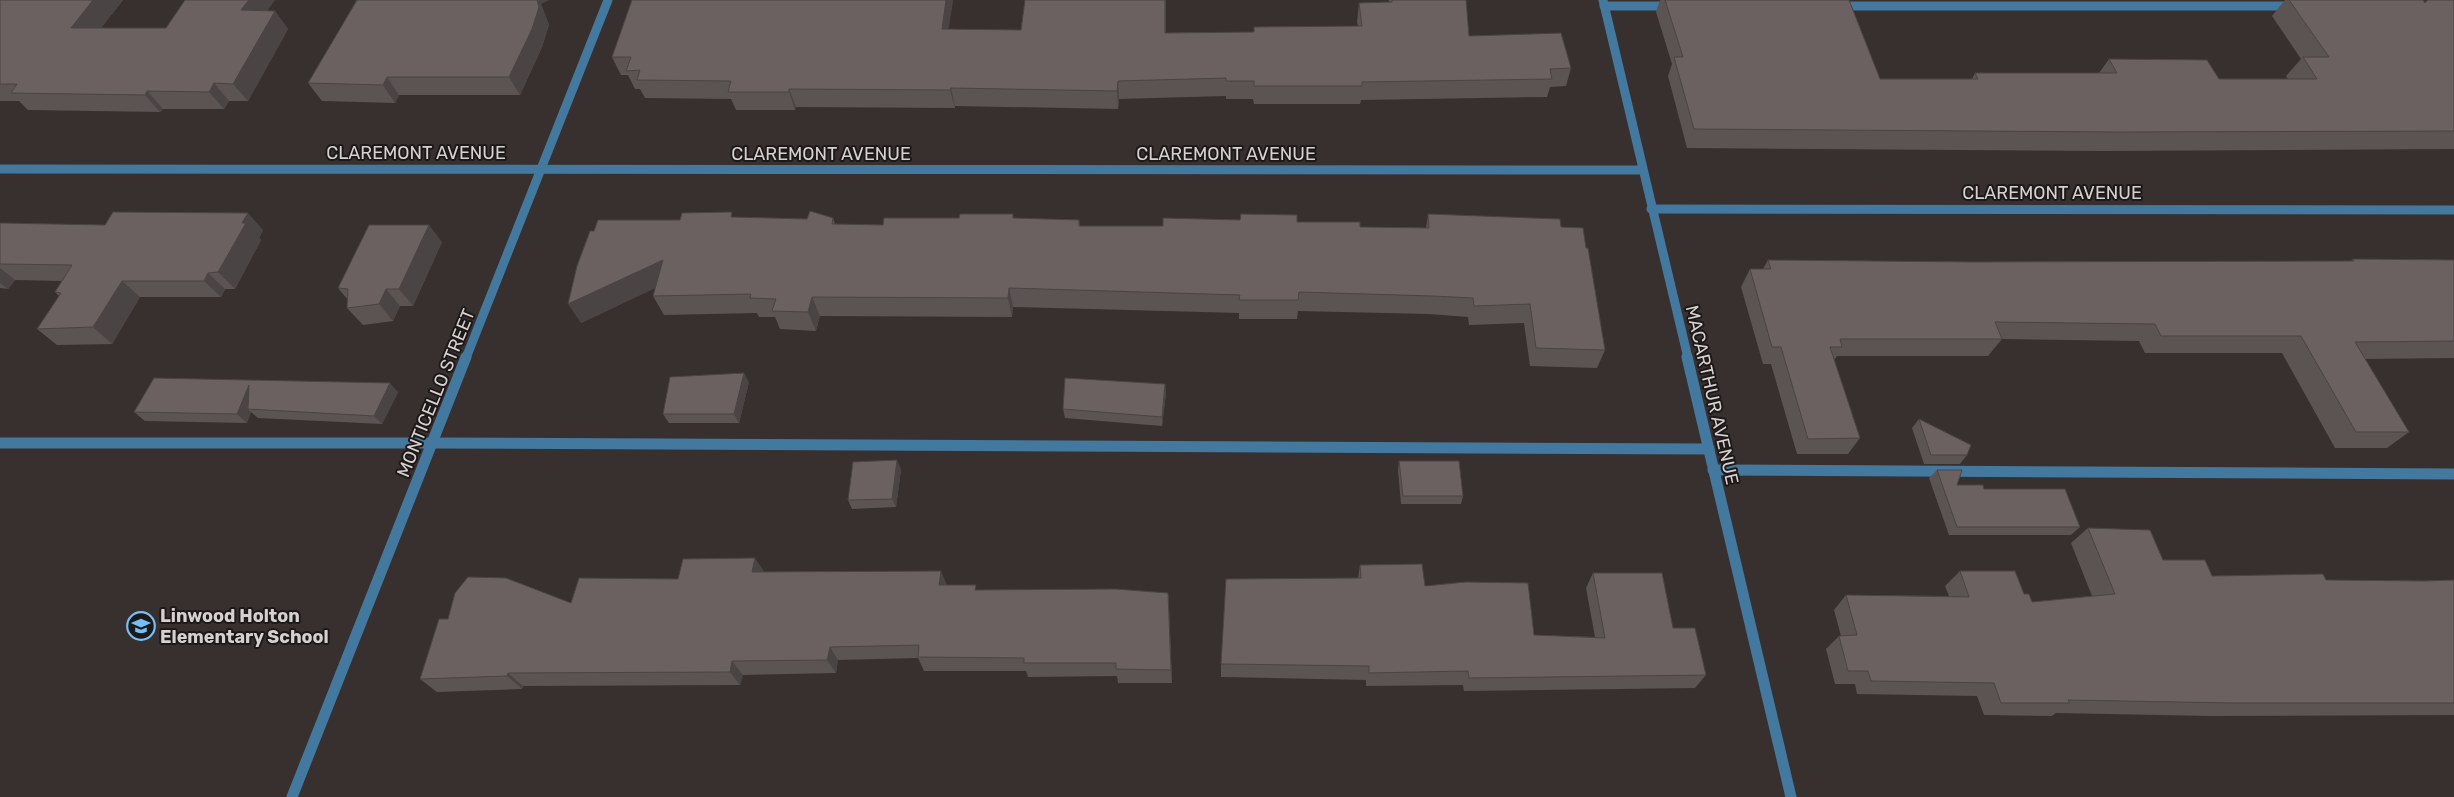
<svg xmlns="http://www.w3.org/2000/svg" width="2454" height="797" font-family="Rubik,sans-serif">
	<rect width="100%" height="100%" fill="#38302f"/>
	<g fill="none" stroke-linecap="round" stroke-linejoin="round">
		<g stroke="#43799f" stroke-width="9">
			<path d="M 1604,6 L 1671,6"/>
			<path d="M 1838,6 L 2293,6"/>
		</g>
		<g stroke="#43799f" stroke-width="11">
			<path d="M 433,443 L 1709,449"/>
			<path d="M 1713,470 L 2454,474"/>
		</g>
		<g stroke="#43799f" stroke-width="9">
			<path d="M 1603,0 L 1688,358"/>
			<path d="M 0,169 L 1641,170"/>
			<path d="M 1651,209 L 2454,210"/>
			<path d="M 466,358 L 608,0"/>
		</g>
		<g stroke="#43799f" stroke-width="11">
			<path d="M 1687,357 L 1791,797"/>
			<path d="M 0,443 L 433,443"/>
			<path d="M 292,797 L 466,357"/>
		</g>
	</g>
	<g fill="#5c5353">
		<path d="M 0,0 L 123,0 L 101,28 L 166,28 L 267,11 L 275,11 L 288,29 L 248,101 L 229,101 L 224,109 L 163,109 L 160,112 L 28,110 L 19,101 L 0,101 Z"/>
		<path d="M 632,0 L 953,0 L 948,29 L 1166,33 L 1254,32 L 1358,26 L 1357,22 L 1359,3 L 1389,2 L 1389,0 L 1466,0 L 1469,36 L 1571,68 L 1566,86 L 1550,87 L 1547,97 L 1361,100 L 1360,104 L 1254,104 L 1253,99 L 1226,99 L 1226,96 L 1119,99 L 1118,109 L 955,106 L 955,108 L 796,107 L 795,110 L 736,110 L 731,99 L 645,98 L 640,89 L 635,89 L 628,75 L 621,75 L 612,57 Z"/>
		<path d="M 1660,0 L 1849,0 L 1880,79 L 1972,79 L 1975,73 L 2099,73 L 2109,59 L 2219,79 L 2288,79 L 2286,76 L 2301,59 L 2272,16 L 2285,0 L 2423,0 L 2425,2 L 2427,0 L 2454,0 L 2454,149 L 2104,151 L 1687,148 L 1668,76 L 1672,64 L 1656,12 Z"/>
		<path d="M 541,4 L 549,25 L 542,47 L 520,95 L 399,95 L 395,103 L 322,101 L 308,83 Z"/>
		<path d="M 1428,214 L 1561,227 L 1586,248 L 1605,350 L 1597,368 L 1530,366 L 1524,323 L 1469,325 L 1468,317 L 1429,314 L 1298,311 L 1297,319 L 1239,319 L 1239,313 L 1013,307 L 1012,317 L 820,316 L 816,331 L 780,329 L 775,317 L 759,317 L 757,313 L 664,315 L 653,296 L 655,288 L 581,323 L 594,231 L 735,217 L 807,219 L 833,218 L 835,224 L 883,225 L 1014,218 L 1079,220 L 1080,226 L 1163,226 L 1297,222 L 1360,227 L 1426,228 Z"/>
		<path d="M 0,223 L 263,230 L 259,238 L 261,240 L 235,289 L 225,289 L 221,297 L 140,297 L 112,344 L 57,345 L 37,329 L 59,296 L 55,292 L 62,281 L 15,280 L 8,289 L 0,288 Z"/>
		<path d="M 442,242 L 413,306 L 400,306 L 393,321 L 363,325 L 347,308 L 348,300 L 338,288 Z"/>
		<path d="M 2353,259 L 2454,260 L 2454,358 L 2365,359 L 2409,432 L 2387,448 L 2335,448 L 2282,353 L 2145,353 L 2139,341 L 2002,339 L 1988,356 L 1837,356 L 1834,360 L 1860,438 L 1848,454 L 1797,454 L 1771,364 L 1763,364 L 1741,287 L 1750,269 L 1763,269 L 1768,260 L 1973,262 L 2351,261 Z"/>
		<path d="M 749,382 L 739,423 L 669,423 L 663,414 Z"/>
		<path d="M 1165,384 L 1166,393 L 1162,426 L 1065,418 L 1063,409 Z"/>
		<path d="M 398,392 L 382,424 L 258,418 L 251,412 L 247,423 L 145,421 L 134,412 Z"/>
		<path d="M 1919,419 L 1967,455 L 1960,464 L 1924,464 L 1912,428 Z"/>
		<path d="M 1399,461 L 1463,496 L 1461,504 L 1401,504 L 1398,470 Z"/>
		<path d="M 901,469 L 896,507 L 852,509 L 848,500 Z"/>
		<path d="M 1937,470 L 1957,485 L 1984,489 L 2080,527 L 2071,535 L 1949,535 L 1929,478 Z"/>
		<path d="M 2088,528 L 2163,560 L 2212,576 L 2326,580 L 2424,581 L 2454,580 L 2454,715 L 2211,716 L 2056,713 L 2052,716 L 1984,715 L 1977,696 L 1857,694 L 1855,684 L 1835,684 L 1826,649 L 1839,636 L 1841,636 L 1834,610 L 1846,595 L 1949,596 L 1945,586 L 1960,571 L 2024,594 L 2032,602 L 2092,596 L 2071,543 Z"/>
		<path d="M 1360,565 L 1425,586 L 1534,635 L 1595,637 L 1586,588 L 1593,573 L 1673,628 L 1706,675 L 1695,688 L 1464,691 L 1463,685 L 1366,686 L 1366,680 L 1221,677 L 1221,664 L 1358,578 Z"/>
		<path d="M 764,572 L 947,585 L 978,590 L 1168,593 L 1169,607 L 1172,683 L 1118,683 L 1117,676 L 1028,677 L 1026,671 L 924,671 L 918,658 L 838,660 L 836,673 L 743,675 L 740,685 L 523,686 L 522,689 L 437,692 L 420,679 L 448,619 L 571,603 L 678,579 Z"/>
	</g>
	<g fill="#4b4444">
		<path d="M 93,0 L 123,0 L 87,46 L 71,28 Z"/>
		<path d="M 249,0 L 275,0 L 255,28 L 241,10 Z"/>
		<path d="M 537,0 L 549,0 L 541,4 L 549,25 L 542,47 L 520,95 L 509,77 Z"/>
		<path d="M 946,0 L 953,0 L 946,47 L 942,29 Z"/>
		<path d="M 1165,0 L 1166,0 L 1166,51 L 1165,33 Z"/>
		<path d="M 275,11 L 288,29 L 248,101 L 233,84 Z"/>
		<path d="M 387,77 L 399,95 L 395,103 L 383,85 Z"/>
		<path d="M 1118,81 L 1119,99 L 1118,109 L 1117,91 Z"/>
		<path d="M 214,83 L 229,101 L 224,109 L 209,92 Z"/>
		<path d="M 951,88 L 955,106 L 955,108 L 950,90 Z"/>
		<path d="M 789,89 L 796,107 L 795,110 L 789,92 Z"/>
		<path d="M 147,91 L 163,109 L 160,112 L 145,95 Z"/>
		<path d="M 248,213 L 263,230 L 259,238 L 261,240 L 235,289 L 218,272 Z"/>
		<path d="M 429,225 L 442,242 L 413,306 L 399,289 Z"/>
		<path d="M 663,260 L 674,279 L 581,323 L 568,304 Z"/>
		<path d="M 0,268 L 15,280 L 8,289 L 0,283 Z"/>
		<path d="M 208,273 L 225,289 L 221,297 L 204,281 Z"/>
		<path d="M 122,281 L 140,297 L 112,344 L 93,327 Z"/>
		<path d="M 1009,288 L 1013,307 L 1012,317 L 1008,298 Z"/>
		<path d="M 386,289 L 400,306 L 393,321 L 379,304 Z"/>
		<path d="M 812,297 L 820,316 L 816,331 L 808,312 Z"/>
		<path d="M 744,373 L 749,382 L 739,423 L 734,414 Z"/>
		<path d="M 390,383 L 398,392 L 382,424 L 374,416 Z"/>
		<path d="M 1165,384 L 1166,393 L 1162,426 L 1162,417 Z"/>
		<path d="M 249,385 L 248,409 L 251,412 L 247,423 L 237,414 Z"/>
		<path d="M 897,460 L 901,469 L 896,507 L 892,499 Z"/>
		<path d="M 755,558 L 765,573 L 752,572 Z"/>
		<path d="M 941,571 L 947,585 L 939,585 Z"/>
		<path d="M 1168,593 L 1169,607 L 1172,683 L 1171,670 Z"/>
		<path d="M 830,647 L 838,660 L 836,673 L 827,660 Z"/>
		<path d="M 732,661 L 743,675 L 740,685 L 730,672 Z"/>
		<path d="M 508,673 L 523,686 L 522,689 L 507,676 Z"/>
	</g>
	<g fill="#6b6161" stroke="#4b4444">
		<path d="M 0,0 L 93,0 L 71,28 L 166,28 L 185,0 L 249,0 L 241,10 L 275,11 L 233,84 L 214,83 L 209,92 L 147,91 L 145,95 L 11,93 L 17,84 L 0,84 Z"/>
		<path d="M 357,0 L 537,0 L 539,7 L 532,29 L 509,77 L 387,77 L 383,85 L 308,83 Z"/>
		<path d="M 632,0 L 946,0 L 942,29 L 1021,30 L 1025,0 L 1165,0 L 1165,33 L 1254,32 L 1254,27 L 1362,26 L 1359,3 L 1392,2 L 1392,0 L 1466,0 L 1469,36 L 1561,33 L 1571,68 L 1550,69 L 1552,79 L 1362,82 L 1362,86 L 1254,86 L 1254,81 L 1226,81 L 1226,78 L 1118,81 L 1117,91 L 951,88 L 950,90 L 789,89 L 789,92 L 728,92 L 731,81 L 637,80 L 640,70 L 626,71 L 631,57 L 612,57 Z"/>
		<path d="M 1665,0 L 1849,0 L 1880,79 L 1978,79 L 1975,73 L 2117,73 L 2109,59 L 2207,60 L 2219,79 L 2317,79 L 2303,57 L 2329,57 L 2289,0 L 2423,0 L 2425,3 L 2428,0 L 2454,0 L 2454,131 L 2118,132 L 1694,129 L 1674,57 L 1683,57 Z"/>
		<path d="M 810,211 L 833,218 L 832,224 L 883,225 L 884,218 L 959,218 L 960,214 L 1013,214 L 1013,218 L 1079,220 L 1079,226 L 1163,226 L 1163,218 L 1240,220 L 1241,214 L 1297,215 L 1297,222 L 1360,222 L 1360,227 L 1429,228 L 1428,214 L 1560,219 L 1561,227 L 1583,228 L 1586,248 L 1588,248 L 1605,350 L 1536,348 L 1530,304 L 1474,306 L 1473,298 L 1433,296 L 1299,292 L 1298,300 L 1239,300 L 1240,295 L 1009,288 L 1008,298 L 812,297 L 808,312 L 772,311 L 776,299 L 750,298 L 751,294 L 653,296 L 663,260 L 568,304 L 577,266 L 590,231 L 594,231 L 598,220 L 680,220 L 682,213 L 732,212 L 731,217 L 807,219 Z"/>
		<path d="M 113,212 L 248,213 L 242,223 L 246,223 L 218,272 L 208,273 L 204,281 L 122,281 L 93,327 L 37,329 L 61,293 L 55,292 L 72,265 L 0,264 L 0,223 L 105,225 Z"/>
		<path d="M 369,225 L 429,225 L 399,289 L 386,289 L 379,304 L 347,308 L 348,289 L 338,288 Z"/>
		<path d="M 2353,259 L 2454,260 L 2454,341 L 2355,342 L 2409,432 L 2356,432 L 2301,336 L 2161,336 L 2155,324 L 1995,322 L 2002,339 L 1840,339 L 1842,347 L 1830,347 L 1860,438 L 1808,439 L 1781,347 L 1772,347 L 1750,269 L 1771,269 L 1768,260 L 1973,262 L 2354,261 Z"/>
		<path d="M 744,373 L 734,414 L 663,414 L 670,377 Z"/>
		<path d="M 154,378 L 390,383 L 374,416 L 248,409 L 249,385 L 237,414 L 134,412 Z"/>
		<path d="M 1065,378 L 1165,384 L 1162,417 L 1063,409 Z"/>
		<path d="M 1919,419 L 1971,445 L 1967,455 L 1931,455 Z"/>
		<path d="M 897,460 L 892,499 L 848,500 L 853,462 Z"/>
		<path d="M 1399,461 L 1459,461 L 1463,496 L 1403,496 Z"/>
		<path d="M 1937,470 L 1962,470 L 1957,485 L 1983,485 L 1984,489 L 2065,489 L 2080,527 L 1957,527 Z"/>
		<path d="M 2088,528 L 2150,530 L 2163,560 L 2205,560 L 2212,576 L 2323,574 L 2326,580 L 2424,581 L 2454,580 L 2454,703 L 2233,703 L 2068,700 L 2070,703 L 2001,703 L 1994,683 L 1871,681 L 1868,671 L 1848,671 L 1839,636 L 1857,635 L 1846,595 L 1969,597 L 1960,571 L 2015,571 L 2024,594 L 2029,594 L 2032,602 L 2115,594 Z"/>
		<path d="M 755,558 L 752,572 L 941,571 L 939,585 L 976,585 L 975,590 L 1115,589 L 1168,593 L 1171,670 L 1116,669 L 1116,663 L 1024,663 L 1024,658 L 918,657 L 919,645 L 830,647 L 827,660 L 732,661 L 730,672 L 508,673 L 507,676 L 420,679 L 439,619 L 448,619 L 455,593 L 468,577 L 506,578 L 571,603 L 579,578 L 678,579 L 683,559 Z"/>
		<path d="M 1422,564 L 1425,586 L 1466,582 L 1528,583 L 1534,635 L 1605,638 L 1593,573 L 1662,573 L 1673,628 L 1695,628 L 1706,675 L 1469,678 L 1468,671 L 1369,673 L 1369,666 L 1221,664 L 1226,579 L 1361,578 L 1360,565 Z"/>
	</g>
	<defs>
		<symbol id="school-ring" viewBox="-11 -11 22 22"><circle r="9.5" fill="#1d1919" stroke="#74c0f6" stroke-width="1.5"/><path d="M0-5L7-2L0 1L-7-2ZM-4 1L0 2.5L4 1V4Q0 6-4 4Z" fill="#74c0f6"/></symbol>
	</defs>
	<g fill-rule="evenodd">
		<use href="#school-ring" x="125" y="610" width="32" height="32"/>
	</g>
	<g text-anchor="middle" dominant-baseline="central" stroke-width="4" stroke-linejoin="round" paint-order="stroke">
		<g font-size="18" fill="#d6d1d0" stroke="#1d1919">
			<text x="416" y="153">CLAREMONT AVENUE</text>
			<text x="821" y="154">CLAREMONT AVENUE</text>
			<text x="1226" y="154">CLAREMONT AVENUE</text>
			<text x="2052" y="193">CLAREMONT AVENUE</text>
			<text transform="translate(436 393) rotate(-68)">MONTICELLO STREET</text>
			<text transform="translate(1712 395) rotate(77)">MACARTHUR AVENUE</text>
		</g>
		<g font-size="18" font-weight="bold" fill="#d6d1d0" stroke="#1d1919" text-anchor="start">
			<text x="160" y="616">Linwood Holton<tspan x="160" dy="21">Elementary School</tspan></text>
		</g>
	</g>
</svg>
